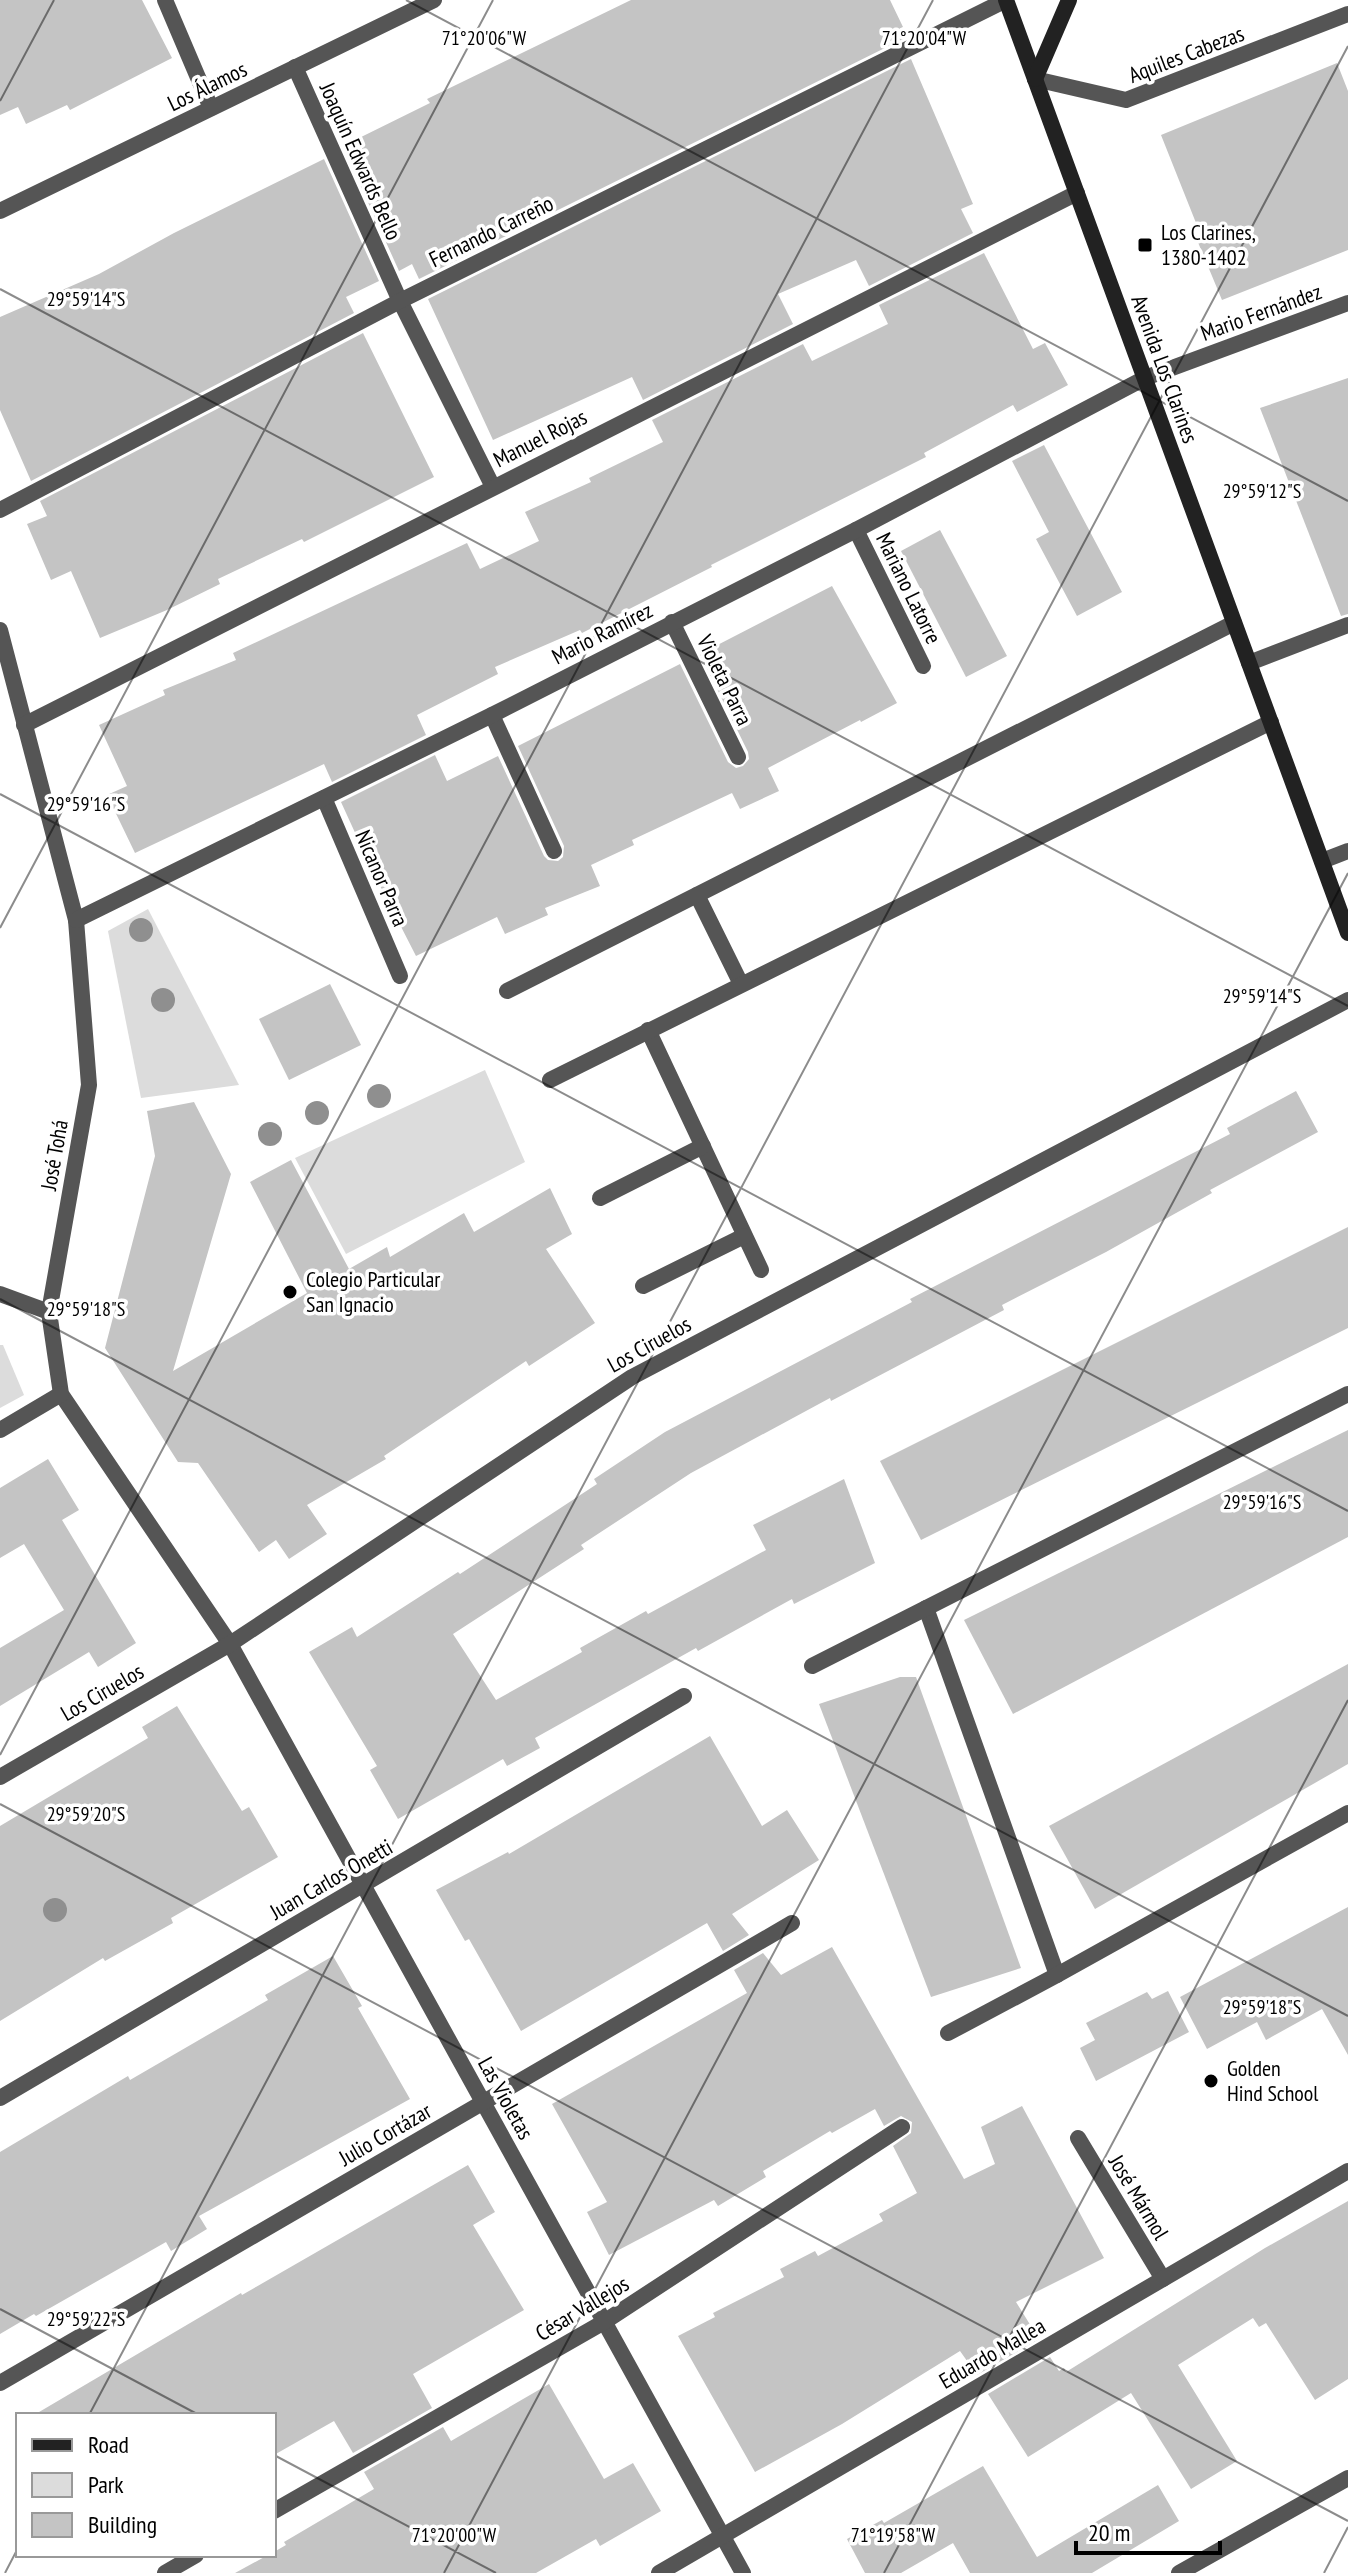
<svg xmlns="http://www.w3.org/2000/svg" width="1348" height="2573" font-family="'PT Sans Narrow',sans-serif">
	<rect width="100%" height="100%" fill="#fff"/>
	<g fill="#dcdcdc">
		<path d="M 148,909 L 239,1085 L 141,1098 L 108,931 Z"/>
		<path d="M 485,1070 L 525,1162 L 346,1254 L 295,1158 Z"/>
		<path d="M 0,1345 L 3,1345 L 24,1395 L 0,1408 Z"/>
	</g>
	<g fill="#c4c4c4">
		<path d="M 0,0 L 142,0 L 172,58 L 70,110 L 67,105 L 26,124 L 18,107 L 0,115 Z"/>
		<path d="M 631,0 L 890,0 L 903,27 L 899,29 L 903,39 L 419,279 L 412,264 L 399,271 L 344,149 L 352,145 L 351,142 L 430,103 L 427,99 Z"/>
		<path d="M 911,59 L 973,204 L 961,209 L 973,233 L 869,286 L 856,260 L 778,294 L 793,324 L 643,400 L 632,377 L 493,440 L 428,299 Z"/>
		<path d="M 1337,63 L 1348,91 L 1348,250 L 1222,300 L 1197,240 L 1202,238 L 1161,135 Z"/>
		<path d="M 324,159 L 379,281 L 346,297 L 354,313 L 31,481 L 0,410 L 0,317 L 99,274 L 174,233 Z"/>
		<path d="M 984,253 L 1033,349 L 1045,343 L 1068,385 L 1017,412 L 1013,405 L 924,453 L 926,457 L 711,565 L 712,567 L 582,633 L 580,630 L 495,667 L 498,674 L 417,715 L 426,735 L 332,782 L 324,764 L 135,853 L 107,795 L 127,786 L 99,725 L 165,695 L 163,690 L 236,660 L 233,653 L 467,543 L 480,569 L 539,541 L 525,512 L 591,482 L 589,478 L 663,442 L 652,420 L 803,344 L 812,361 L 888,324 L 879,305 Z"/>
		<path d="M 363,333 L 434,477 L 304,542 L 302,539 L 218,579 L 220,584 L 167,610 L 100,638 L 71,571 L 51,580 L 27,524 L 47,516 L 40,501 Z"/>
		<path d="M 1348,378 L 1348,614 L 1341,616 L 1260,408 Z"/>
		<path d="M 1044,445 L 1122,592 L 1077,616 L 1036,539 L 1049,532 L 1012,461 Z"/>
		<path d="M 940,530 L 1007,656 L 966,677 L 901,551 Z"/>
		<path d="M 832,586 L 897,703 L 861,722 L 860,720 L 768,768 L 779,791 L 740,809 L 732,793 L 632,840 L 634,845 L 591,865 L 600,886 L 545,908 L 548,915 L 505,934 L 497,917 L 416,956 L 373,872 L 341,802 L 435,755 L 447,781 L 498,756 L 544,856 L 548,860 L 558,861 L 563,857 L 564,846 L 518,746 L 680,664 L 728,762 L 736,768 L 743,766 L 749,759 L 748,752 L 700,654 Z"/>
		<path d="M 330,984 L 361,1045 L 289,1080 L 259,1019 Z"/>
		<path d="M 1296,1091 L 1318,1132 L 1210,1190 L 1212,1193 L 1106,1252 L 1002,1305 L 1004,1310 L 831,1401 L 830,1398 L 691,1473 L 581,1545 L 584,1549 L 453,1634 L 496,1700 L 582,1652 L 580,1648 L 646,1611 L 648,1614 L 766,1550 L 753,1525 L 844,1479 L 875,1563 L 794,1604 L 792,1599 L 698,1651 L 696,1648 L 535,1738 L 540,1748 L 507,1766 L 503,1759 L 398,1819 L 370,1770 L 377,1766 L 309,1652 L 352,1627 L 357,1637 L 458,1572 L 460,1574 L 597,1484 L 594,1479 L 665,1432 L 912,1302 L 910,1299 L 1230,1134 L 1227,1128 Z"/>
		<path d="M 194,1102 L 231,1174 L 173,1371 L 307,1293 L 250,1182 L 291,1160 L 349,1269 L 387,1247 L 390,1257 L 464,1213 L 474,1232 L 550,1188 L 572,1234 L 546,1249 L 595,1323 L 529,1366 L 526,1361 L 384,1456 L 386,1459 L 307,1505 L 327,1534 L 289,1559 L 276,1540 L 259,1552 L 198,1463 L 178,1462 L 105,1348 L 155,1156 L 147,1111 Z"/>
		<path d="M 1348,1227 L 1348,1328 L 921,1540 L 880,1461 Z"/>
		<path d="M 1348,1430 L 1348,1537 L 1013,1714 L 964,1620 Z"/>
		<path d="M 48,1459 L 79,1510 L 62,1520 L 136,1643 L 98,1667 L 89,1652 L 0,1706 L 0,1648 L 64,1610 L 24,1544 L 0,1558 L 0,1488 Z"/>
		<path d="M 1348,1664 L 1348,1764 L 1095,1909 L 1049,1826 Z"/>
		<path d="M 900,1677 L 916,1677 L 1021,1968 L 931,1997 L 819,1704 Z"/>
		<path d="M 177,1706 L 242,1811 L 249,1807 L 278,1857 L 171,1918 L 173,1923 L 105,1961 L 103,1958 L 0,2021 L 0,1826 L 148,1738 L 142,1727 Z"/>
		<path d="M 710,1736 L 762,1826 L 787,1810 L 819,1860 L 732,1914 L 749,1935 L 723,1951 L 707,1923 L 521,2031 L 469,1939 L 465,1941 L 436,1890 L 508,1852 L 509,1854 Z"/>
		<path d="M 1348,1907 L 1348,2055 L 1322,2009 L 1266,2040 L 1257,2022 L 1207,2049 L 1180,1997 Z"/>
		<path d="M 832,1947 L 964,2179 L 995,2164 L 981,2127 L 1022,2106 L 1104,2258 L 1016,2302 L 1039,2339 L 977,2375 L 960,2351 L 842,2424 L 755,2472 L 678,2336 L 715,2317 L 713,2313 L 784,2277 L 780,2269 L 815,2251 L 818,2256 L 883,2221 L 879,2214 L 917,2193 L 893,2146 L 911,2133 L 912,2122 L 901,2116 L 884,2126 L 875,2109 L 832,2133 L 830,2131 L 763,2171 L 766,2177 L 718,2206 L 714,2200 L 609,2255 L 587,2212 L 607,2202 L 552,2104 L 747,1993 L 734,1970 L 763,1953 L 781,1975 Z"/>
		<path d="M 333,1956 L 362,2006 L 358,2008 L 410,2099 L 199,2216 L 207,2229 L 171,2251 L 166,2242 L 36,2316 L 34,2314 L 0,2334 L 0,2152 L 128,2076 L 130,2080 L 268,2000 L 265,1995 Z"/>
		<path d="M 1168,1991 L 1189,2032 L 1096,2081 L 1080,2048 L 1095,2040 L 1086,2023 L 1147,1992 L 1152,1999 Z"/>
		<path d="M 468,2165 L 495,2212 L 473,2225 L 524,2310 L 413,2374 L 432,2408 L 353,2453 L 334,2421 L 274,2455 L 274,2415 L 34,2415 L 241,2293 L 242,2295 Z"/>
		<path d="M 1348,2201 L 1348,2379 L 1315,2400 L 1266,2323 L 1259,2327 L 1253,2318 L 1178,2365 L 1237,2461 L 1191,2489 L 1131,2393 L 1028,2457 L 988,2394 L 1050,2357 L 1059,2371 L 1064,2368 L 1066,2372 L 1265,2248 Z"/>
		<path d="M 549,2384 L 604,2479 L 633,2463 L 661,2511 L 600,2546 L 596,2539 L 536,2573 L 235,2573 L 268,2555 L 274,2555 L 274,2552 L 286,2545 L 284,2542 L 374,2489 L 364,2472 L 443,2427 L 451,2441 Z"/>
		<path d="M 983,2466 L 1037,2557 L 1158,2485 L 1179,2521 L 1092,2573 L 970,2573 L 953,2543 L 901,2573 L 865,2573 L 847,2539 L 882,2520 L 884,2523 Z"/>
	</g>
	<g fill="none" stroke-linecap="round" stroke-linejoin="round">
		<g stroke="#555" stroke-width="16">
			<path d="M 1249,663 L 1348,625"/>
			<path d="M 1322,861 L 1348,851"/>
			<path d="M 697,895 L 741,984"/>
			<path d="M 507,991 L 1234,623"/>
			<path d="M 648,1030 L 761,1270"/>
			<path d="M 550,1080 L 1271,722"/>
			<path d="M 600,1198 L 703,1146"/>
			<path d="M 643,1286 L 744,1236"/>
			<path d="M 0,1294 L 49,1312"/>
			<path d="M 926,1608 L 1057,1975"/>
			<path d="M 812,1666 L 1348,1394"/>
			<path d="M 948,2033 L 1057,1975 L 1348,1813"/>
		</g>
		<g stroke="#555" stroke-width="16">
			<path d="M 165,0 L 211,108"/>
			<path d="M 295,67 L 400,301 L 493,487"/>
			<path d="M 1035,79 L 1126,100 L 1348,14"/>
			<path d="M 0,510 L 400,301 L 1006,0"/>
			<path d="M 856,530 L 923,666"/>
			<path d="M 672,622 L 738,757"/>
			<path d="M 0,630 L 76,920 L 89,1085 L 49,1312 L 61,1394 L 230,1644 L 743,2573"/>
			<path d="M 492,715 L 554,851"/>
			<path d="M 24,725 L 1077,193"/>
			<path d="M 324,798 L 400,976"/>
			<path d="M 76,920 L 492,715 L 856,530 L 1145,378 L 1348,303"/>
			<path d="M 0,1430 L 61,1394"/>
			<path d="M 0,1777 L 230,1644 L 632,1377 L 1348,1000"/>
			<path d="M 0,2098 L 684,1696"/>
			<path d="M 1078,2138 L 1163,2279"/>
			<path d="M 0,2383 L 792,1923"/>
			<path d="M 274,2511 L 604,2322 L 902,2127"/>
			<path d="M 165,2573 L 196,2555"/>
			<path d="M 659,2573 L 1348,2171"/>
			<path d="M 1179,2573 L 1348,2478"/>
		</g>
		<path stroke="#555" stroke-width="16" d="M 0,211 L 434,0"/>
		<g stroke="#222" stroke-width="16">
			<path d="M 1006,0 L 1348,933"/>
			<path d="M 1035,79 L 1069,0"/>
		</g>
	</g>
	<g fill="#8f8f8f">
		<circle cx="141" cy="930" r="12"/>
		<circle cx="163" cy="1000" r="12"/>
		<circle cx="379" cy="1096" r="12"/>
		<circle cx="317" cy="1113" r="12"/>
		<circle cx="270" cy="1134" r="12"/>
		<circle cx="55" cy="1910" r="12"/>
	</g>
	<path fill="none" stroke="#000" stroke-width="2" stroke-opacity="0.45" d="M 406,0 L 1348,501M 0,101 L 54,0M 0,289 L 1348,1006M 0,794 L 1348,1511M 0,928 L 493,0M 0,1299 L 1348,2016M 0,1755 L 933,0M 0,1804 L 1348,2521M 0,2309 L 199,2415M 89,2415 L 1348,46M 274,2455 L 496,2573M 5,2573 L 18,2548M 444,2573 L 1348,873M 884,2573 L 1348,1700M 1324,2573 L 1348,2527"/>
	<g fill="#000" stroke="#fff" stroke-width="3">
		<rect x="1137" y="237" width="16" height="16" rx="4"/>
		<circle cx="290" cy="1292" r="8"/>
		<circle cx="1211" cy="2081" r="8"/>
	</g>
	<g text-anchor="middle" dominant-baseline="central" stroke-width="7" stroke-linejoin="round" paint-order="stroke">
		<g font-size="22" fill="#000" stroke="#fff">
			<text transform="translate(1186 54) rotate(-21)">Aquiles Cabezas</text>
			<text transform="translate(207 86) rotate(-26)">Los Álamos</text>
			<text transform="translate(361 161) rotate(66)">Joaquín Edwards Bello</text>
			<text transform="translate(491 231) rotate(-26)">Fernando Carreño</text>
			<text transform="translate(1261 312) rotate(-20)">Mario Fernández</text>
			<text transform="translate(1165 369) rotate(70)">Avenida Los Clarines</text>
			<text transform="translate(540 438) rotate(-27)">Manuel Rojas</text>
			<text transform="translate(909 588) rotate(64)">Mariano Latorre</text>
			<text transform="translate(602 633) rotate(-27)">Mario Ramírez</text>
			<text transform="translate(725 680) rotate(64)">Violeta Parra</text>
			<text transform="translate(382 878) rotate(67)">Nicanor Parra</text>
			<text transform="translate(54 1155) rotate(-80)">José Tohá</text>
			<text transform="translate(649 1344) rotate(-29)">Los Ciruelos</text>
			<text transform="translate(102 1692) rotate(-30)">Los Ciruelos</text>
			<text transform="translate(331 1879) rotate(-30)">Juan Carlos Onetti</text>
			<text transform="translate(506 2098) rotate(61)">Las Violetas</text>
			<text transform="translate(385 2134) rotate(-30)">Julio Cortázar</text>
			<text transform="translate(1139 2197) rotate(59)">José Mármol</text>
			<text transform="translate(582 2308) rotate(-31)">César Vallejos</text>
			<text transform="translate(992 2353) rotate(-30)">Eduardo Mallea</text>
		</g>
		<g font-size="22" fill="#000" stroke="#fff" text-anchor="start">
			<text x="1161" y="232">Los Clarines,<tspan x="1161" dy="25">1380-1402</tspan></text>
			<text x="306" y="1279">Colegio Particular<tspan x="306" dy="25">San Ignacio</tspan></text>
			<text x="1227" y="2068">Golden<tspan x="1227" dy="25">Hind School</tspan></text>
		</g>
	</g>
	<g font-size="20" text-anchor="middle" fill="#000" stroke="#fff" stroke-width="7" stroke-linejoin="round" paint-order="stroke">
		<text x="484" y="45">71°20'06"W</text>
		<text x="924" y="45">71°20'04"W</text>
		<text x="86" y="306">29°59'14"S</text>
		<text x="1262" y="498">29°59'12"S</text>
		<text x="86" y="811">29°59'16"S</text>
		<text x="1262" y="1003">29°59'14"S</text>
		<text x="86" y="1316">29°59'18"S</text>
		<text x="1262" y="1509">29°59'16"S</text>
		<text x="86" y="1821">29°59'20"S</text>
		<text x="1262" y="2014">29°59'18"S</text>
		<text x="86" y="2326">29°59'22"S</text>
		<text x="454" y="2542">71°20'00"W</text>
		<text x="893" y="2542">71°19'58"W</text>
	</g>
	<rect x="16" y="2413" width="260" height="144" fill="#ffffff" stroke="#999999" stroke-width="2"/>
	<rect x="32" y="2439" width="40" height="12" fill="#222222" stroke="#999999" stroke-width="2"/>
	<text x="88" y="2453" font-size="24" fill="#000000">Road</text>
	<rect x="32" y="2473" width="40" height="24" fill="#dcdcdc" stroke="#999999" stroke-width="2"/>
	<text x="88" y="2493" font-size="24" fill="#000000">Park</text>
	<rect x="32" y="2513" width="40" height="24" fill="#c4c4c4" stroke="#999999" stroke-width="2"/>
	<text x="88" y="2533" font-size="24" fill="#000000">Building</text>
	<path d="M1076 2541v12h144v-12" fill="none" stroke="#000000" stroke-width="4"/>
	<text x="1088" y="2541" font-size="24" fill="#000000" stroke="#ffffff" stroke-width="6" paint-order="stroke">20 m</text>
</svg>
